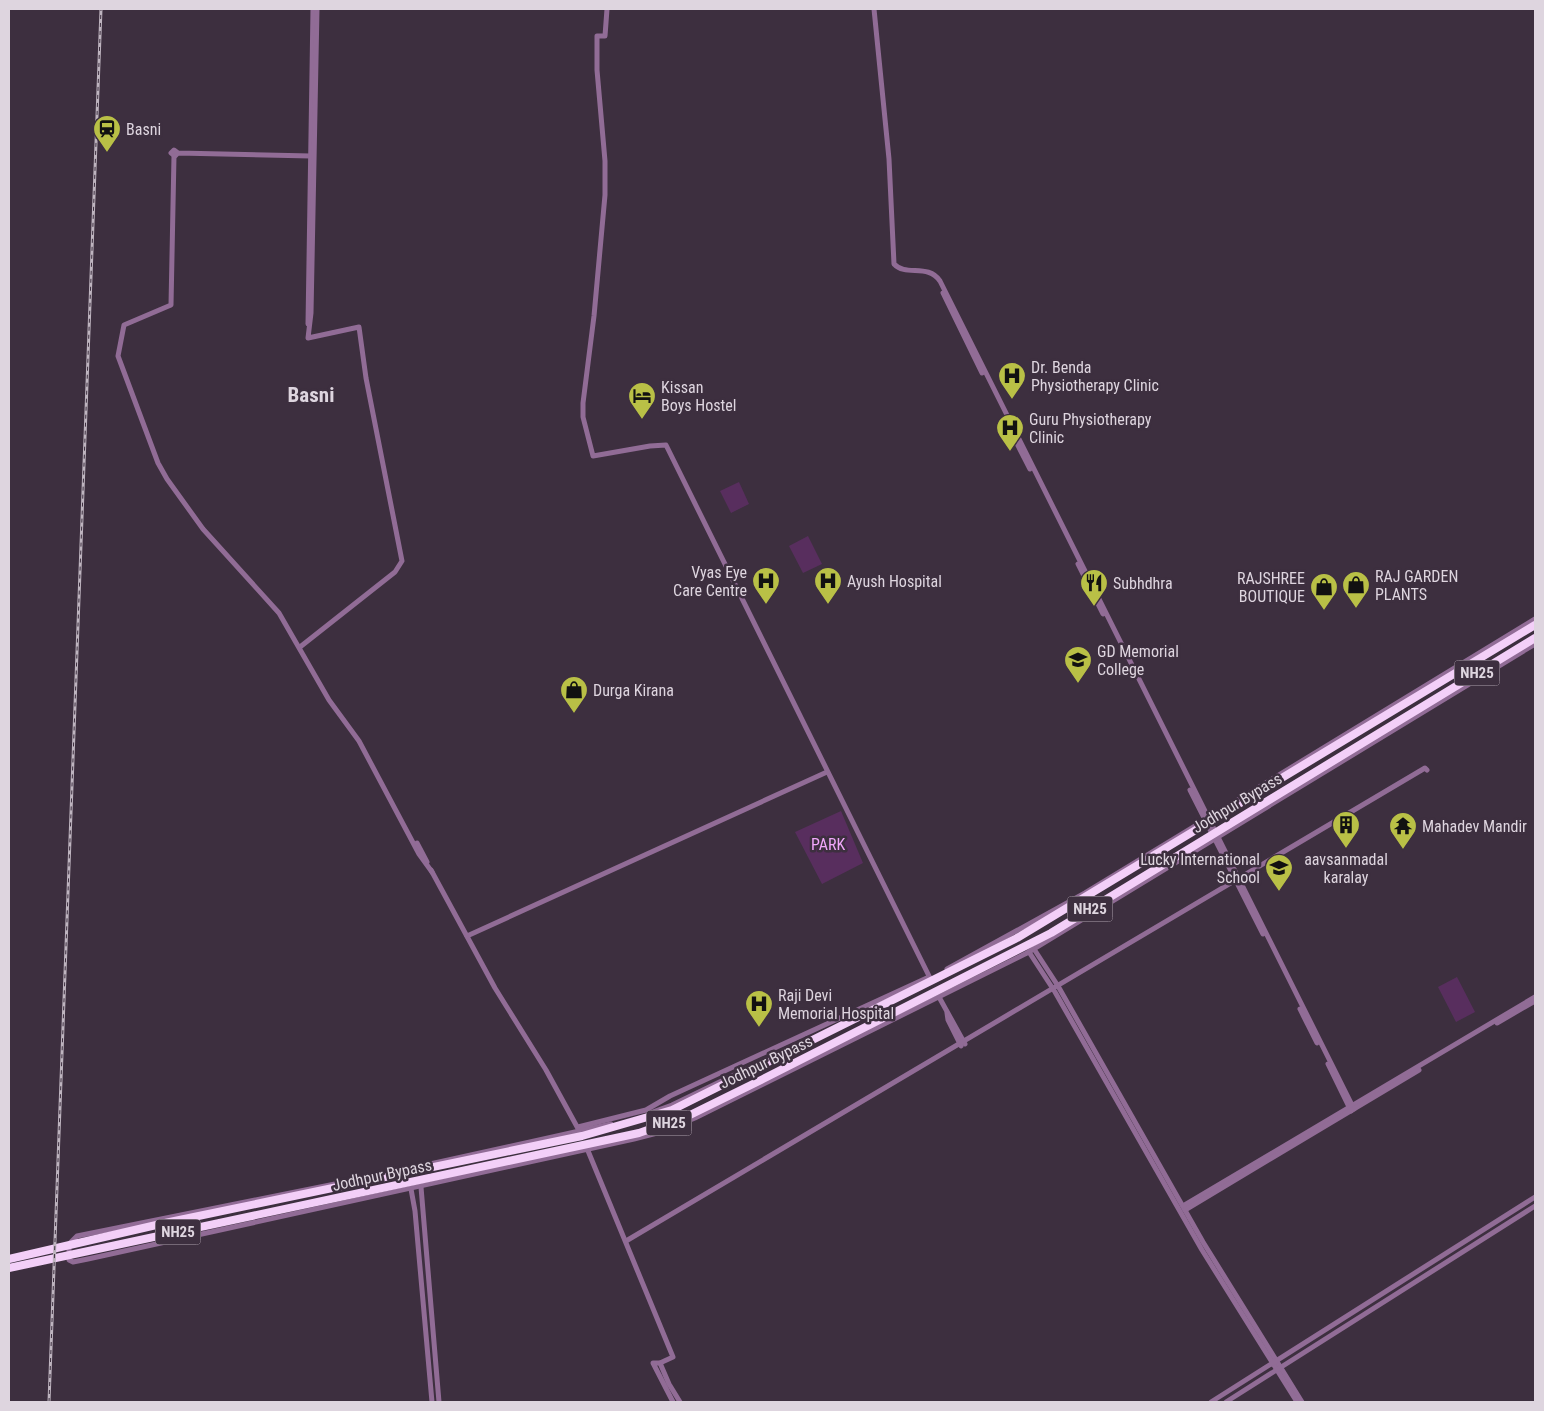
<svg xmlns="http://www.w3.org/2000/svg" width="1544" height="1411" font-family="'Roboto Condensed',sans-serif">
	<rect width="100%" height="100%" fill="#3d2f3f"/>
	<g fill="#582e5e">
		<path d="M 739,482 L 749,504 L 731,513 L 720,491 Z"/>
		<path d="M 808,536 L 822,564 L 803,573 L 789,546 Z"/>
		<path d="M 841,811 L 863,863 L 822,884 L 795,832 Z"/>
		<path d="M 1457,977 L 1475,1012 L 1456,1022 L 1438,987 Z"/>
	</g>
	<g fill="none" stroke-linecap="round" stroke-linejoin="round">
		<g stroke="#916c96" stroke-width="5">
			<path d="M 607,9 L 605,36 L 597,36 L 597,70 L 605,161 L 605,195 L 594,316 L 583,403 L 583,417 L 593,456 L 650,446 L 666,445 L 930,978"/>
			<path d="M 874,9 L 889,159 L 894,264 C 906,277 928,263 940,281 L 1354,1109"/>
			<path d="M 178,153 L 175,156 L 171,153 L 174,150 L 178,153 L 311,156"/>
			<path d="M 174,156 L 171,305 L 124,325 L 118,356 L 158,463 L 167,479 L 203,529 L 279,613 L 329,700 L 359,741 L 419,854 L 432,872"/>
			<path d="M 943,293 L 982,373"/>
			<path d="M 308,324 L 313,9"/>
			<path d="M 1010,430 L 1030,469"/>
			<path d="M 1078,564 L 1103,614"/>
			<path d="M 300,647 L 395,572 L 402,561 L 366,378 L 359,327 L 308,338 L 311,313 L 317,9"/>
			<path d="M 1190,790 L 1263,934"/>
			<path d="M 417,843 L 427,862"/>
			<path d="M 431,870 L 495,988 L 546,1070 L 581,1134"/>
			<path d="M 467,936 L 827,772"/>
			<path d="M 1034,949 L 1058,986 L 1203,1242 L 1302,1402"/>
			<path d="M 1029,952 L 1055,992 L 1202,1250 L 1297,1402"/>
			<path d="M 947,969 L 1085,893 L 1535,619"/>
			<path d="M 939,997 L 965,1044"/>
			<path d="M 1300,1009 L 1317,1043"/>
			<path d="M 947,1013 L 948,1020 L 961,1046"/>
			<path d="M 1497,1023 L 1535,1001"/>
			<path d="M 1328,1064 L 1351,1111"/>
			<path d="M 650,1113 L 672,1105 L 765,1060"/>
			<path d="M 578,1127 L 646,1110 L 670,1096 L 929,977"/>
			<path d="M 586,1146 L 673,1357 L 660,1363 L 653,1363 L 673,1402"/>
			<path d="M 412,1168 L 611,1124"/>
			<path d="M 335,1184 L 77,1236 L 69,1244 L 69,1260 L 73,1262 L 88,1259 L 634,1139 L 661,1132 L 695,1118 L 1027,953 L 1535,644"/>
			<path d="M 421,1187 L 439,1402"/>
			<path d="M 411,1189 L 415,1211 L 432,1402"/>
			<path d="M 1183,1206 L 1535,997"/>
			<path d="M 1185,1210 L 1419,1070"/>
			<path d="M 626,1241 L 1425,768 L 1427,770"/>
			<path d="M 660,1363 L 669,1384 L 680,1402"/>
			<path d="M 1211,1402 L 1535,1197"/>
			<path d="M 1226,1402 L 1535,1206"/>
		</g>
		<g stroke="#f3cff8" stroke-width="8">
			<path d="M 9,1259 L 165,1223 L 582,1136 L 672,1110 L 1017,938 L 1535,625"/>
			<path d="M 9,1268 L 639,1133 L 690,1115 L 763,1079 L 1051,933 L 1535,638"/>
		</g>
		<defs>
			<path id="rail" d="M 49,1402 L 101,9"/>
		</defs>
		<use href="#rail" stroke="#beb4bf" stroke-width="3"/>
		<use href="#rail" stroke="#3d2f3f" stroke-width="1" stroke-dasharray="4" stroke-linecap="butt"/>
	</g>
	<defs>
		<symbol id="station-pin" viewBox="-11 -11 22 30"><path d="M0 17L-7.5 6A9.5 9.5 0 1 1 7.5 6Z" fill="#b9c046" stroke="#3d2f3f"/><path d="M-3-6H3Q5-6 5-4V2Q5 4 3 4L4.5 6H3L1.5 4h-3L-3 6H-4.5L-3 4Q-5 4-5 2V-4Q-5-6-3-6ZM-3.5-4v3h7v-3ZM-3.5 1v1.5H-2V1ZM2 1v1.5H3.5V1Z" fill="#111"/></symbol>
		<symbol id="hospital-pin" viewBox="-11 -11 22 30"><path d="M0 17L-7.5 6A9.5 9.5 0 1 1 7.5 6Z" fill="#b9c046" stroke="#3d2f3f"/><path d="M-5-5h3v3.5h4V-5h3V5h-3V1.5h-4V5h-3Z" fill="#111"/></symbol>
		<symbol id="hotel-pin" viewBox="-11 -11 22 30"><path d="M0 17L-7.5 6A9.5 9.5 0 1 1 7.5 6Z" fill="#b9c046" stroke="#3d2f3f"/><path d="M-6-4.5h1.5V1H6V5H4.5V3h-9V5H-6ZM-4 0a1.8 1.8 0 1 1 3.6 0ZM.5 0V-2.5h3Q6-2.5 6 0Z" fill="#111"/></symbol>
		<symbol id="restaurant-pin" viewBox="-11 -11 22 30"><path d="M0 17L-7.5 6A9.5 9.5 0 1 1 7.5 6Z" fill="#b9c046" stroke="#3d2f3f"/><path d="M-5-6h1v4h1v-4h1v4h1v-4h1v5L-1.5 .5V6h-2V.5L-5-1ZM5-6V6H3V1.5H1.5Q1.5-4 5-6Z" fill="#111"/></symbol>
		<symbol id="shop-pin" viewBox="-11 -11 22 30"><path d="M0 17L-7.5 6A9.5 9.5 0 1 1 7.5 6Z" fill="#b9c046" stroke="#3d2f3f"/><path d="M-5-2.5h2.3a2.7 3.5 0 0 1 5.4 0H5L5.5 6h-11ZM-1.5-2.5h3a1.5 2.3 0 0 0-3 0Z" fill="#111"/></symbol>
		<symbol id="university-pin" viewBox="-11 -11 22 30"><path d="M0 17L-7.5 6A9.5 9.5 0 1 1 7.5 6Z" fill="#b9c046" stroke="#3d2f3f"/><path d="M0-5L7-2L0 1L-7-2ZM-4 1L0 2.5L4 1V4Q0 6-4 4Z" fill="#111"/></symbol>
		<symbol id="building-pin" viewBox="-11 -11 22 30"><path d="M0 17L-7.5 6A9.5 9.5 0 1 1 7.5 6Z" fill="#b9c046" stroke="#3d2f3f"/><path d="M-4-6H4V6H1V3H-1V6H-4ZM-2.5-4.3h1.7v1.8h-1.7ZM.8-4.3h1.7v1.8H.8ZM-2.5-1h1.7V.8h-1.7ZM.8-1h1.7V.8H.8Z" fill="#111"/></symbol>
		<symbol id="temple-pin" viewBox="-11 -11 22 30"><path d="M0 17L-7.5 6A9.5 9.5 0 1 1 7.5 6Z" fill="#b9c046" stroke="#3d2f3f"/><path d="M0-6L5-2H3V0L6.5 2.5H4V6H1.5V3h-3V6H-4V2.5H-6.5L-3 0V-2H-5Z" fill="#111"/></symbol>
		<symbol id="school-pin" viewBox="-11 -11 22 30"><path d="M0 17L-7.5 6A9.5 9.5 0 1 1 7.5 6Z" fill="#b9c046" stroke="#3d2f3f"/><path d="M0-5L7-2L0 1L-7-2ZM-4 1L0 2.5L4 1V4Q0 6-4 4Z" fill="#111"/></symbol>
	</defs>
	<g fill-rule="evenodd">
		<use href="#station-pin" x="91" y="113" width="32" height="43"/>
		<use href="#hospital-pin" x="996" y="360" width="32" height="43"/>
		<use href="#hotel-pin" x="626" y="380" width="32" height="43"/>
		<use href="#hospital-pin" x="994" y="412" width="32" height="43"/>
		<use href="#hospital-pin" x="750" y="565" width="32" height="43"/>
		<use href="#hospital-pin" x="812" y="565" width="32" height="43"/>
		<use href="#restaurant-pin" x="1078" y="567" width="32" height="43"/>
		<use href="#shop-pin" x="1340" y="569" width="32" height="43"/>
		<use href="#shop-pin" x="1308" y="571" width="32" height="43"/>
		<use href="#university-pin" x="1062" y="644" width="32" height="43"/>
		<use href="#shop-pin" x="558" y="674" width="32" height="43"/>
		<use href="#building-pin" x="1330" y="809" width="32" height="43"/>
		<use href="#temple-pin" x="1387" y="810" width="32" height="43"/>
		<use href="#school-pin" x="1263" y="852" width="32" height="43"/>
		<use href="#hospital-pin" x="743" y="988" width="32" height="43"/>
	</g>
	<g text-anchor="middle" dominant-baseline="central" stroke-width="5" stroke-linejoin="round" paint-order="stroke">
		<g fill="#3d2f3f" stroke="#aea3af" stroke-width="1">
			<rect x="1454.5" y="660.5" width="45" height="25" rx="4"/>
			<rect x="1067.5" y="896.5" width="45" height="25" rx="4"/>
			<rect x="646.5" y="1110.5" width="45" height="25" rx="4"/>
			<rect x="155.5" y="1219.5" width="45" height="25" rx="4"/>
		</g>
		<g font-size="15" font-weight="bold" fill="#ded5df">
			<text x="1477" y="673">NH25</text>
			<text x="1090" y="909">NH25</text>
			<text x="669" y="1123">NH25</text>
			<text x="178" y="1232">NH25</text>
		</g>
		<g font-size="16" fill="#ded5df" stroke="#3d2f3f" text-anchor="start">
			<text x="126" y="129">Basni</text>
			<text x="1031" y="367">Dr. Benda<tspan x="1031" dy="18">Physiotherapy Clinic</tspan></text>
			<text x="661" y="387">Kissan<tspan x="661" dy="18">Boys Hostel</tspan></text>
			<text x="1029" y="419">Guru Physiotherapy<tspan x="1029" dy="18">Clinic</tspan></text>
			<text x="747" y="572" text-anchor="end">Vyas Eye<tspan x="747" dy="18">Care Centre</tspan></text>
			<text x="1375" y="576">RAJ GARDEN<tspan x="1375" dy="18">PLANTS</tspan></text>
			<text x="1305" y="578" text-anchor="end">RAJSHREE<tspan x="1305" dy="18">BOUTIQUE</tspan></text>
			<text x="847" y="581">Ayush Hospital</text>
			<text x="1113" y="583">Subhdhra</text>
			<text x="1097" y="651">GD Memorial<tspan x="1097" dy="18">College</tspan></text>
			<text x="593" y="690">Durga Kirana</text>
			<text x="1422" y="826">Mahadev Mandir</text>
			<text x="1260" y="859" text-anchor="end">Lucky International<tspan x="1260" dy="18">School</tspan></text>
			<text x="1346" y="859" text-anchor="middle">aavsanmadal<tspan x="1346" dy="18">karalay</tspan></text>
			<text x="778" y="995">Raji Devi<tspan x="778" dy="18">Memorial Hospital</tspan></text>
		</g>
		<g font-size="16" fill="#ded5df" stroke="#3d2f3f">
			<text transform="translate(1237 803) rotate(-31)">Jodhpur Bypass</text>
			<text transform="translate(766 1062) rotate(-26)">Jodhpur Bypass</text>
			<text transform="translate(382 1175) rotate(-12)">Jodhpur Bypass</text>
		</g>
		<g font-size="16" fill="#f1a7fb" stroke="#3d2f3f">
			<text x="828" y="844">PARK</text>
		</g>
		<g font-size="21" font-weight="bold" fill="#ded5df" stroke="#3d2f3f">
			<text x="311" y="395">Basni</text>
		</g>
	</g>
	<rect width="1544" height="1411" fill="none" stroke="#ded5df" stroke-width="20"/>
</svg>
